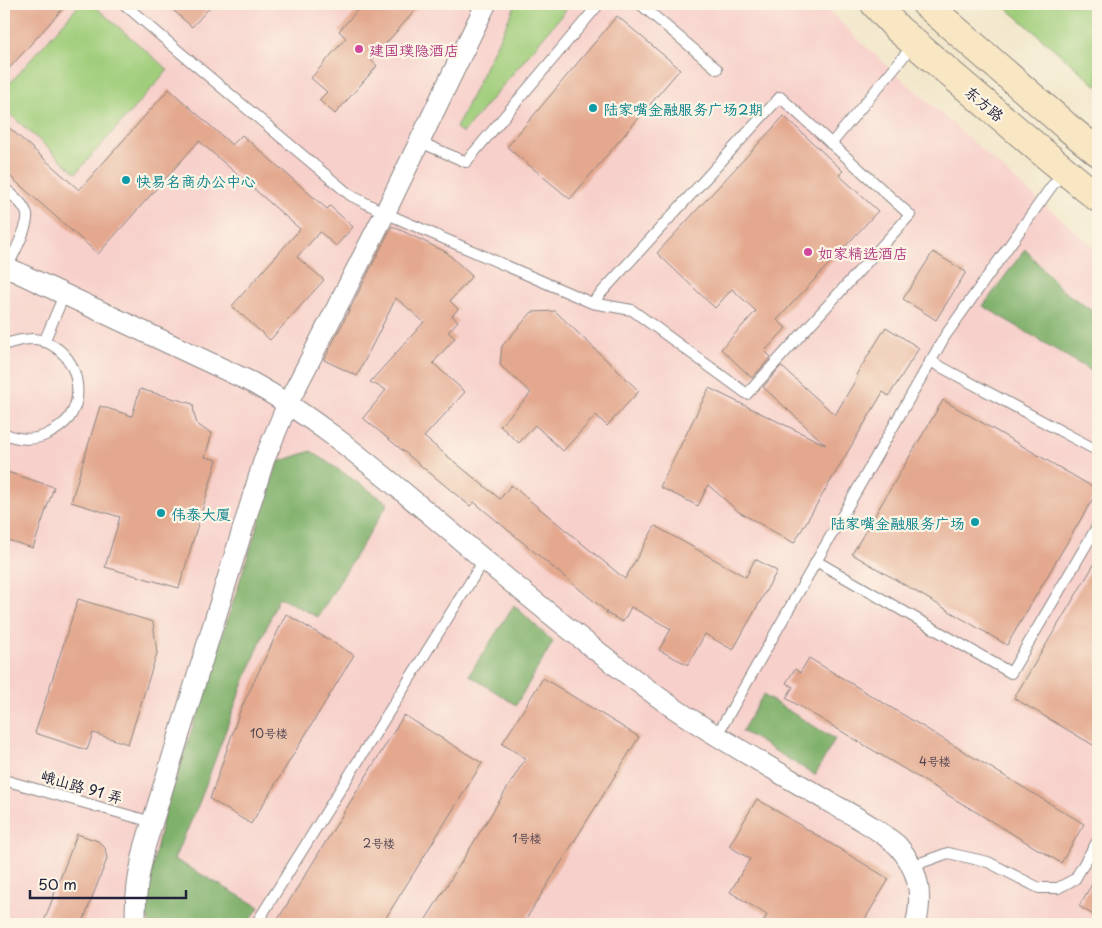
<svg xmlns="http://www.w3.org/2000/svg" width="1102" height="928" font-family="'Playpen Sans','LXGW WenKai TC',sans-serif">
	<rect width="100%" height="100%" fill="#fcf5e5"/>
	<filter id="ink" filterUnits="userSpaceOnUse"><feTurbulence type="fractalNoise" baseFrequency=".02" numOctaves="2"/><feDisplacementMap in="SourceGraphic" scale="10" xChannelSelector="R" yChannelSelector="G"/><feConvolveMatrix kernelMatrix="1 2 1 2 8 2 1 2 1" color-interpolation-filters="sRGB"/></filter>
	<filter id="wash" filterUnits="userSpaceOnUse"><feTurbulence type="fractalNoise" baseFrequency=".0096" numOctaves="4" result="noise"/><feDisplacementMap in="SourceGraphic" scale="20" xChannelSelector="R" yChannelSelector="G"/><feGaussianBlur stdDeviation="1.12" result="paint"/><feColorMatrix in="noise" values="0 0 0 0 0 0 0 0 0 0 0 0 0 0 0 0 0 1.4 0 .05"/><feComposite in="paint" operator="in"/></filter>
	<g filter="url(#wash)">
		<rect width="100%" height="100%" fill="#f2e7cb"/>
		<path fill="#f7d0cb" d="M 4,4 L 822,4 L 863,44 L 1018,182 L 1098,251 L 1098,924 L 4,924 Z"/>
		<g fill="#a0ce7c" stroke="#61785c">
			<path d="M 80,4 L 92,4 L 168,70 L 76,173 L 4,109 L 4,90 Z"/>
			<path d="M 516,4 L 571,4 L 463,133 L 456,128 Z"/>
			<path d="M 1002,4 L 1098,4 L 1098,87 Z"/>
		</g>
		<g fill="#80b16c" stroke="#516a54">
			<path d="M 1025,249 L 1062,290 L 1098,315 L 1098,375 L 983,306 Z"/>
			<path d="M 311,451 L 388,503 L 318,617 L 279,597 L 238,697 L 198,806 L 174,859 L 259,907 L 248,924 L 150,924 L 143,908 L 163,819 L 278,462 Z"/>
			<path d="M 514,605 L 553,642 L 516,705 L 469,675 Z"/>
			<path d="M 763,695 L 835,739 L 815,775 L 742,731 Z"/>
		</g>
		<g id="blocks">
			<g fill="#e3a88e">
				<path d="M 4,4 L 67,4 L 4,74 Z"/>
				<path d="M 166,4 L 213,4 L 192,27 Z"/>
				<path d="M 363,4 L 421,4 L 371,60 L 377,66 L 335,114 L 319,100 L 327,92 L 311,78 L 346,38 L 339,31 Z"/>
				<path d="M 617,16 L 680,69 L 570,199 L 507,147 Z"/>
				<path d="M 169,89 L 232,145 L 242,135 L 327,209 L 330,206 L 353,227 L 336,246 L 320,232 L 297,257 L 324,280 L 270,340 L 232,306 L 300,229 L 199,141 L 98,254 L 4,171 L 4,123 L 79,190 Z"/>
				<path d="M 784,116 L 843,171 L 839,175 L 878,211 L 777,320 L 786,328 L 765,351 L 771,357 L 752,378 L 721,349 L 756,311 L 732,289 L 715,308 L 657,253 Z"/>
				<path d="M 392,226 L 446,252 L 472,276 L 450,301 L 458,309 L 452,316 L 458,321 L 448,332 L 455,338 L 433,363 L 465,392 L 424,437 L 500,499 L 511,485 L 625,579 L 655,526 L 746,577 L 755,559 L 777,571 L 733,650 L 705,634 L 688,665 L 659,650 L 671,629 L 631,607 L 623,622 L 606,613 L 607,612 L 474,502 L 470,506 L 363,418 L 386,390 L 370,382 L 424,322 L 396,298 L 357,376 L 324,360 Z"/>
				<path d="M 933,252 L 966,272 L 936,320 L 903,299 Z"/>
				<path d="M 555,311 L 639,391 L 607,426 L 596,415 L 563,451 L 535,425 L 519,443 L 500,426 L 531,393 L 500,365 L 502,346 L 532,312 Z"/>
				<path d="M 886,327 L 919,348 L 889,396 L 883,392 L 794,543 L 739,512 L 708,485 L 698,506 L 660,487 L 709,388 L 826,445 L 763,387 L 781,366 L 835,415 L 858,376 L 856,375 Z"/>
				<path d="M 140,389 L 193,404 L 194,414 L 197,424 L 204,429 L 212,433 L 205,457 L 217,460 L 179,588 L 105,567 L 120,517 L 71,502 L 100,406 L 132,416 Z"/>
				<path d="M 943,400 L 1098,490 L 1007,645 L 852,554 Z"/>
				<path d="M 4,471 L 54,487 L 33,548 L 4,539 Z"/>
				<path d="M 1098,558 L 1098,748 L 1014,698 Z"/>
				<path d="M 78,599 L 153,622 L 157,653 L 128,744 L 93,733 L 87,750 L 35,733 Z"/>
				<path d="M 286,614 L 354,655 L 251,824 L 210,799 L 240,711 Z"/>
				<path d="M 809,658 L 1084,824 L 1061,863 L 786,698 L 793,687 L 786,683 L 795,669 L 800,673 Z"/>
				<path d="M 543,678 L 639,737 L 523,924 L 423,924 L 526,758 L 502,744 Z"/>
				<path d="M 404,715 L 482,763 L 382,924 L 275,924 Z"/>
				<path d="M 757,799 L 889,879 L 862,924 L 762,924 L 767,915 L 730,892 L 750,859 L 729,846 Z"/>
				<path d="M 77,834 L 98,841 L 105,848 L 107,859 L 82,924 L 43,924 Z"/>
				<path d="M 1098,874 L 1098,918 L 1079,906 Z"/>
			</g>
		</g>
	</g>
	<g filter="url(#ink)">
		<use href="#blocks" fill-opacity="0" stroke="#8a8483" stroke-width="1"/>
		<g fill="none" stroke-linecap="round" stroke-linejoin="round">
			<defs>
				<g id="lane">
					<path d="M 124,4 L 182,54 L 350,195 L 385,213 L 592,303 L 632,310 L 747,394 L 910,215 L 780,97 L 592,303"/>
					<path d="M 640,4 L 717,69"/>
					<path d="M 420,142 L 466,162 L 599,4"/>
					<path d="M 831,144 L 914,44"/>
					<path d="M 4,188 C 11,194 25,204 27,215 C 29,226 12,257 7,268"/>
					<path d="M 44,342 L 64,295"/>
					<path d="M 4,345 C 14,341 23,339 34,339 C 42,339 51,344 58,349 C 78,365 84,396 69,418 C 63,425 56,430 48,434 C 34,441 17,440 4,433"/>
					<path d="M 930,361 L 1098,451"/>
					<path d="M 816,561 L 1011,673 L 1098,525"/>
					<path d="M 717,735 L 945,336 L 1051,187 L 1065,170"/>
					<path d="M 4,780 L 152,822"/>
					<path d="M 912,866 L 948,853 L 988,862 L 1039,888 L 1058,888 L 1075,879 L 1098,840"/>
					<path d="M 256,924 L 484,560"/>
				</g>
				<g id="street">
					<path d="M 4,266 L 251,382 C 317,418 374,468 432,516 C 509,581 587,646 668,704 C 720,740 777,771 831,803 C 849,813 868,823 884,835 C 889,839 894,842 898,846 C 919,870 923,894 916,924"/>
					<path d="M 136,924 C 134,897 139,873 145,846 L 264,460 L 288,403 L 385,213 L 486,4"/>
				</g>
				<g id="secondary">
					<path d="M 875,4 L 898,29 L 1040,150 L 1098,198"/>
					<path d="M 926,4 L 1066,126 L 1098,152"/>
				</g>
			</defs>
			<use href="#lane" stroke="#8a8483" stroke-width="12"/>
			<use href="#street" stroke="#8a8483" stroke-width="22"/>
			<use href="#secondary" stroke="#8a8483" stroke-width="30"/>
			<use href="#lane" stroke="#fff" stroke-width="10"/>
			<use href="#street" stroke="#fff" stroke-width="20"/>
			<use href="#secondary" stroke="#f9e7c3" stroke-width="28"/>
		</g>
	</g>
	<g fill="#d1479c" stroke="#fcf5e5" stroke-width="2">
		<circle cx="359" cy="49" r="5"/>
		<circle cx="808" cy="252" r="5"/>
	</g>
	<g fill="#0f9aa8" stroke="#fcf5e5" stroke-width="2">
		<circle cx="593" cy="108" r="5"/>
		<circle cx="126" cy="180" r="5"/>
		<circle cx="161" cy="513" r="5"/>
		<circle cx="975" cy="522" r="5"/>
	</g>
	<g text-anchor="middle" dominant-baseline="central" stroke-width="4.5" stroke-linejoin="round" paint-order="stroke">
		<g font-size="12" fill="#524450">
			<text x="269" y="733">10号楼</text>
			<text x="935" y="761">4号楼</text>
			<text x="527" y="838">1号楼</text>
			<text x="379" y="843">2号楼</text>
		</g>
		<g font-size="15" fill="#b23c85" stroke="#fcf5e5" text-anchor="start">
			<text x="369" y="49">建国璞隐酒店</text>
			<text x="818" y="252">如家精选酒店</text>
		</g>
		<g font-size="15" fill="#22223b" stroke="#fcf5e5">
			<text transform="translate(985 103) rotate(40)">东方路</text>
			<text transform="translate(82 786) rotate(16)">峨山路 91 弄</text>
		</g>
		<g font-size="15" fill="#0d838f" stroke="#fcf5e5" text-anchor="start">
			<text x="603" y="108">陆家嘴金融服务广场2期</text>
			<text x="136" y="180">快易名商办公中心</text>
			<text x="171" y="513">伟泰大厦</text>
			<text x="965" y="522" text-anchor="end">陆家嘴金融服务广场</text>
		</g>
	</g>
	<rect width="1102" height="928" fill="none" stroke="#fcf5e5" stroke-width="20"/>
	<path d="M30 890v8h156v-8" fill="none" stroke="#22223b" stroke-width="2.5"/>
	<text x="38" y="890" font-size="15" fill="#22223b" stroke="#fcf5e5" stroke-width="4" paint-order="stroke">50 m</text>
</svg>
